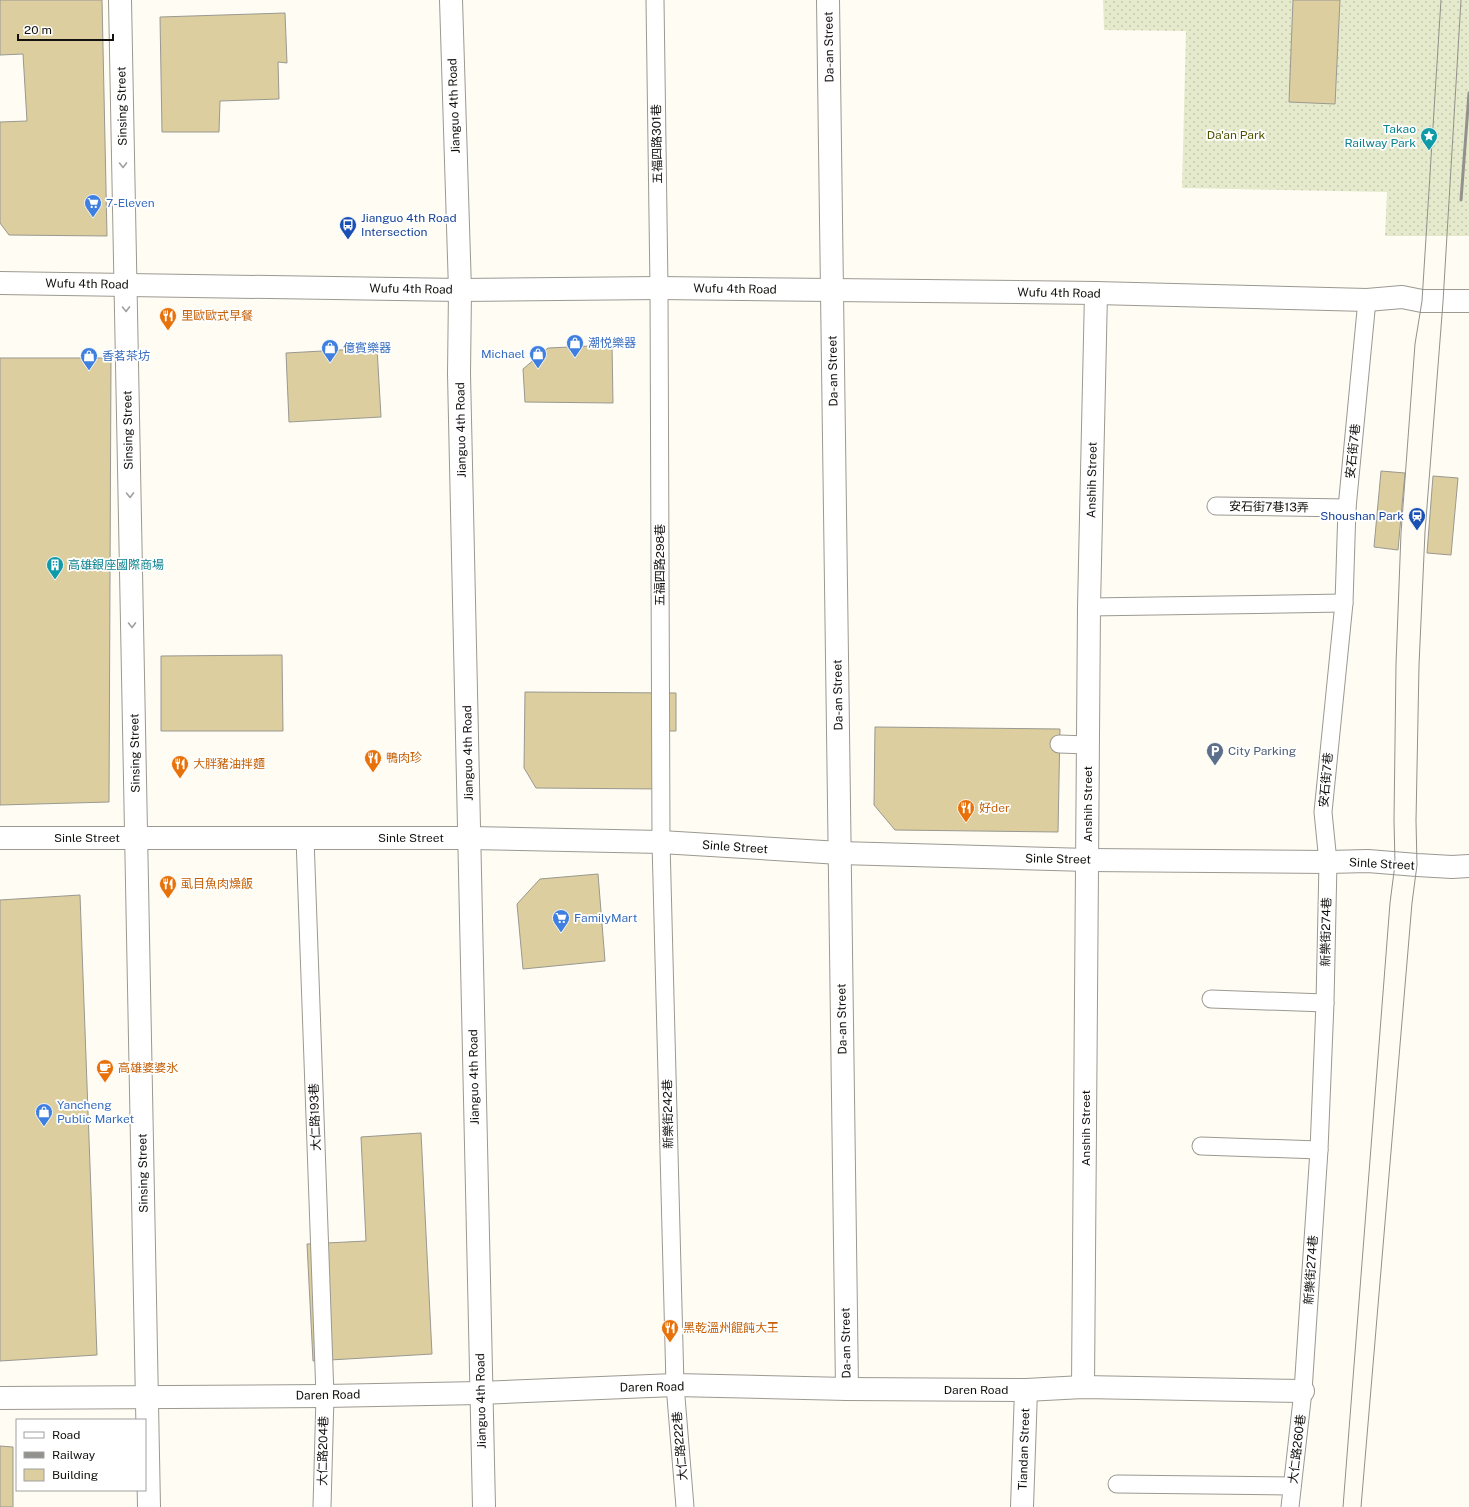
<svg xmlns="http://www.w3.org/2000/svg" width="1469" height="1507" font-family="'Public Sans','Noto Sans TC',sans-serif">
	<defs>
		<pattern id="grass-dots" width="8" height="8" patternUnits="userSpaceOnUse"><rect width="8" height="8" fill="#e6eacc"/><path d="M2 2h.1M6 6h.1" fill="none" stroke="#c4c8ae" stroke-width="1.8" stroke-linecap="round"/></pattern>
	</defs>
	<rect width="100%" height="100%" fill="#fefcf3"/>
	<path fill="url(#grass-dots)" d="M 1103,0 L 1469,0 L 1469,236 L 1385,236 L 1387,192 L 1182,188 L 1186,31 L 1104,30 Z"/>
	<g fill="#dcce9e" stroke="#9a9890">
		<path d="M 0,0 L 102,0 L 107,236 L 9,235 L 0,223 L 0,122 L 27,121 L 23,54 L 0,55 Z"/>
		<path d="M 1293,0 L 1340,0 L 1335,104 L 1289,102 Z"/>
		<path d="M 285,13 L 287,63 L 278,62 L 279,99 L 220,101 L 219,132 L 162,132 L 160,17 Z"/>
		<path d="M 612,345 L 613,403 L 525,402 L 523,369 L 548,348 Z"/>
		<path d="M 377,348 L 381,417 L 289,422 L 286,353 Z"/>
		<path d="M 0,358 L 111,358 L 109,802 L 0,805 Z"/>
		<path d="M 1381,471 L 1405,473 L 1398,550 L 1374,547 Z"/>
		<path d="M 1433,476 L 1458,478 L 1451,555 L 1427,553 Z"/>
		<path d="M 282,655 L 283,731 L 161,731 L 161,656 Z"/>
		<path d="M 525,692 L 676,693 L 676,731 L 663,731 L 663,789 L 536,788 L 524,768 Z"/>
		<path d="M 875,727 L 1060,729 L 1058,832 L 895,830 L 874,805 Z"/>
		<path d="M 598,874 L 605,961 L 523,969 L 517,904 L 540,879 Z"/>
		<path d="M 80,895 L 97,1355 L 0,1361 L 0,900 Z"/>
		<path d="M 421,1133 L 432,1354 L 313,1361 L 307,1244 L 366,1241 L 361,1137 Z"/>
		<path d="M 0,1446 L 13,1447 L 13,1507 L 0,1507 Z"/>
	</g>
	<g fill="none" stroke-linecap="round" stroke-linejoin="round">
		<defs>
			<g id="lane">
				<path d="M 655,0 L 659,288 L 661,842 L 675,1385 L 685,1507"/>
				<path d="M 1216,506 L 1347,508"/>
				<path d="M 1089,607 L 1344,603"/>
				<path d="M 1059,744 L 1088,745"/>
				<path d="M 305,838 L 325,1396 L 322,1507"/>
				<path d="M 1211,999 L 1325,1003"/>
				<path d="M 1201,1146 L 1319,1150"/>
				<path d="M 1117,1484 L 1292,1486"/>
				<path d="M 1290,1507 L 1303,1391 L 1319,1150 L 1325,1003 L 1328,862 L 1323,812 L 1344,603 L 1347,508 L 1367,300"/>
			</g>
			<g id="street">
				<path d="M 120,0 L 149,1507"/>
				<path d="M 451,0 L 460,290 L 459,374 L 484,1507"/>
				<path d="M 828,0 L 847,1389"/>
				<path d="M 0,838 L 470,838 L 661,842 L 840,853 L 1088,860 L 1328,862 L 1368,861 L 1417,865 L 1452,867 L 1469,866"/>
				<path d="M 1083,1387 L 1089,607 L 1096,293"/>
				<path d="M 0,1398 L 325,1396 L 480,1393 L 675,1385 L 847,1389 L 1026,1390 L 1083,1387 L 1303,1391"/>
				<path d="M 1022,1507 L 1026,1390"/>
			</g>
			<path id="secondary" d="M 0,283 L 460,290 L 659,288 L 1096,293 L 1367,300 L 1402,297 L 1422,301 L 1469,301"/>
		</defs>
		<use href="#lane" stroke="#9b9991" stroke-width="19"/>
		<use href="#street" stroke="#9b9991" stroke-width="24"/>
		<use href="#secondary" stroke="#9b9991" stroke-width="24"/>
		<use href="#lane" stroke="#fff" stroke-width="17"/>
		<use href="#street" stroke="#fff" stroke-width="22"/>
		<use href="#secondary" stroke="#fff" stroke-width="22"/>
		<g stroke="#93918b" stroke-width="1">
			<path d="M 1343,1507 L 1390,903 L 1395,864 L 1394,820 L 1396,664 L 1401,533 L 1415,344 L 1422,301 L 1441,0"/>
			<path d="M 1361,1507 L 1412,903 L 1417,865 L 1416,821 L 1419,665 L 1425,532 L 1443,302 L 1461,0"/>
		</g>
		<path stroke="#93918b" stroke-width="3" d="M 1461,200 L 1469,93"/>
	</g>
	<defs><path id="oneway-chevron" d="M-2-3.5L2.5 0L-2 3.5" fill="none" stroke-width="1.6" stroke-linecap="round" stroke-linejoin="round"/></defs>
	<g stroke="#a0a09f">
		<use href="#oneway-chevron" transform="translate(123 165) rotate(89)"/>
		<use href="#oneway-chevron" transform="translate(126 309) rotate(89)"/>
		<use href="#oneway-chevron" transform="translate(130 495) rotate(89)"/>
		<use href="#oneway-chevron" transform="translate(132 625) rotate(89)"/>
	</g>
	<defs>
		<symbol id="sight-pin" viewBox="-11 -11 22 30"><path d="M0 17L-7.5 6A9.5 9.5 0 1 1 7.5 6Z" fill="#0f9aa8" stroke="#fff"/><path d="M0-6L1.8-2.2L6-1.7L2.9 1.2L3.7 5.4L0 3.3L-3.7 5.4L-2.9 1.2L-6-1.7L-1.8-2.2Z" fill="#fff"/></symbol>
		<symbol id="supermarket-pin" viewBox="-11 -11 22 30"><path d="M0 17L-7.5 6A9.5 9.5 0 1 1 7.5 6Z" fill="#3f7fe0" stroke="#fff"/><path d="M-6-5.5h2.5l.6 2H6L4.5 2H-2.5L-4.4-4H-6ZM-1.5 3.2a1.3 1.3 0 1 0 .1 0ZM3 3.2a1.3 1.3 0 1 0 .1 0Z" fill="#fff"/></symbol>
		<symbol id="bus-pin" viewBox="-11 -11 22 30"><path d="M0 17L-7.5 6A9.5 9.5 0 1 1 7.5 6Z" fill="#1a4fb4" stroke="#fff"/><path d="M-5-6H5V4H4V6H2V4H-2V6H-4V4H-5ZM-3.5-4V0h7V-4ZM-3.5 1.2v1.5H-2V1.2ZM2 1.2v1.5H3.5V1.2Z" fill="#fff"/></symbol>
		<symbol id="restaurant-pin" viewBox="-11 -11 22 30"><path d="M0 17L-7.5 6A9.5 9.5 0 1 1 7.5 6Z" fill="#e8710a" stroke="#fff"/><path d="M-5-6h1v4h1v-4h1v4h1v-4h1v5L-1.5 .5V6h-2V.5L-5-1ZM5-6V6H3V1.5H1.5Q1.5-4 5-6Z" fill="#fff"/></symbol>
		<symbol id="shop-pin" viewBox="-11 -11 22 30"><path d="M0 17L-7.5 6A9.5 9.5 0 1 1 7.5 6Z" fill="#3f7fe0" stroke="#fff"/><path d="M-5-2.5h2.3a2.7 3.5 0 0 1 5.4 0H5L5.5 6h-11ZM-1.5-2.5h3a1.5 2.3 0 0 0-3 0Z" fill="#fff"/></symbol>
		<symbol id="station-pin" viewBox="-11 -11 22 30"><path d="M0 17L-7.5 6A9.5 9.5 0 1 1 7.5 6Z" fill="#1a4fb4" stroke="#fff"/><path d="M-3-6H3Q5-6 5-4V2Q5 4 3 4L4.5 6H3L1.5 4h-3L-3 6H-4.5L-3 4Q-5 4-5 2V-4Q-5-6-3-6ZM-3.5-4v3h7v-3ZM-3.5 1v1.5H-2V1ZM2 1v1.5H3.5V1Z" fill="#fff"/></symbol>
		<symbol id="building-pin" viewBox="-11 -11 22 30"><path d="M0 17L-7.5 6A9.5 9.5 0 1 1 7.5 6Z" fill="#0f9aa8" stroke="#fff"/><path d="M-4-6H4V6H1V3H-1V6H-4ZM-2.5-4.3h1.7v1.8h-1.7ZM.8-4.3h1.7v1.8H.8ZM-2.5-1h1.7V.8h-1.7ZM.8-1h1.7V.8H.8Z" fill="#fff"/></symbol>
		<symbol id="parking-pin" viewBox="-11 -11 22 30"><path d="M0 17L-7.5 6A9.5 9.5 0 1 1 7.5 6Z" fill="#5c6f8a" stroke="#fff"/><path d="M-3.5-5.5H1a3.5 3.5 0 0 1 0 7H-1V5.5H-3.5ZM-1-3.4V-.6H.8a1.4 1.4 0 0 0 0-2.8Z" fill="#fff"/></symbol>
		<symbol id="cafe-pin" viewBox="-11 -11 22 30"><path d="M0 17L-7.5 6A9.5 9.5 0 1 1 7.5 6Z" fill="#e8710a" stroke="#fff"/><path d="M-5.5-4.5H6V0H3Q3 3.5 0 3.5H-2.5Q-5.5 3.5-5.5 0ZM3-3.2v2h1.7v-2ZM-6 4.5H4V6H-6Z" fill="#fff"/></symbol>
	</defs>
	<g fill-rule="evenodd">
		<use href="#sight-pin" x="1419" y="126" width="20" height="27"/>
		<use href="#supermarket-pin" x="83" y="193" width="20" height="27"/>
		<use href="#bus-pin" x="338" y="215" width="20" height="27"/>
		<use href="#restaurant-pin" x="158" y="306" width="20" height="27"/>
		<use href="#shop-pin" x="565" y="333" width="20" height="27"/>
		<use href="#shop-pin" x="320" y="338" width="20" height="27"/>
		<use href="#shop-pin" x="528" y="344" width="20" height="27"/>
		<use href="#shop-pin" x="79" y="346" width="20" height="27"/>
		<use href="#station-pin" x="1407" y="506" width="20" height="27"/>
		<use href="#building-pin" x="45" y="555" width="20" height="27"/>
		<use href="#parking-pin" x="1205" y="741" width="20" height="27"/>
		<use href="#restaurant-pin" x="363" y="748" width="20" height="27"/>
		<use href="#restaurant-pin" x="170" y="754" width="20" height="27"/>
		<use href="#restaurant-pin" x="956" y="798" width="20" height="27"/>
		<use href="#restaurant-pin" x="158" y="874" width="20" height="27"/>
		<use href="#supermarket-pin" x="551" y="908" width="20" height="27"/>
		<use href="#cafe-pin" x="95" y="1058" width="20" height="27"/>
		<use href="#shop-pin" x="34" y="1102" width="20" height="27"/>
		<use href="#restaurant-pin" x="660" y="1318" width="20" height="27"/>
	</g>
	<g text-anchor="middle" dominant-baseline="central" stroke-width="3.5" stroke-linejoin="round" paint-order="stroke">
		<g font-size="12" fill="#12110e" stroke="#fff">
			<text transform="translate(829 47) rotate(-91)">Da-an Street</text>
			<text transform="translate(122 106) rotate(-91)">Sinsing Street</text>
			<text transform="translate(454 106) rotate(-92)">Jianguo 4th Road</text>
			<text transform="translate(657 144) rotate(-91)">五福四路301巷</text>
			<text transform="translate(87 284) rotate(1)">Wufu 4th Road</text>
			<text transform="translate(411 289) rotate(1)">Wufu 4th Road</text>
			<text transform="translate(735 289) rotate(1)">Wufu 4th Road</text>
			<text transform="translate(1059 293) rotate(1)">Wufu 4th Road</text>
			<text transform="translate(833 371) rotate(-91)">Da-an Street</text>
			<text transform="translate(128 430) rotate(-91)">Sinsing Street</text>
			<text transform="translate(461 430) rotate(-91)">Jianguo 4th Road</text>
			<text transform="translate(1353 451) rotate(-84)">安石街7巷</text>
			<text transform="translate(1092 480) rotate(-89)">Anshih Street</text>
			<text transform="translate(1269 507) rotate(1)">安石街7巷13弄</text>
			<text transform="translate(660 565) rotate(-90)">五福四路298巷</text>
			<text transform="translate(838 695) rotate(-91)">Da-an Street</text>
			<text transform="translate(135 753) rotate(-91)">Sinsing Street</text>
			<text transform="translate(468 753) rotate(-91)">Jianguo 4th Road</text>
			<text transform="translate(1326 780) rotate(-85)">安石街7巷</text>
			<text transform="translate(1088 804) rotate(-90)">Anshih Street</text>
			<text x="87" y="838">Sinle Street</text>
			<text x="411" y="838">Sinle Street</text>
			<text transform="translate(735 847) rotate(4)">Sinle Street</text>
			<text transform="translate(1058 859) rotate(1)">Sinle Street</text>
			<text transform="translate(1382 864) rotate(3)">Sinle Street</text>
			<text transform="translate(1326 932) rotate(-89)">新樂街274巷</text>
			<text transform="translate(842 1019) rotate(-91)">Da-an Street</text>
			<text transform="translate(474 1077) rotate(-91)">Jianguo 4th Road</text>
			<text transform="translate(668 1114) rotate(-91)">新樂街242巷</text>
			<text transform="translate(315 1117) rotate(-92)">大仁路193巷</text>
			<text transform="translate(1086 1128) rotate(-90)">Anshih Street</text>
			<text transform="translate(143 1173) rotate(-91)">Sinsing Street</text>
			<text transform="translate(1311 1270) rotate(-86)">新樂街274巷</text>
			<text transform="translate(846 1343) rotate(-91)">Da-an Street</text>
			<text transform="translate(652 1387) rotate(-1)">Daren Road</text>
			<text x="976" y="1390">Daren Road</text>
			<text transform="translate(328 1395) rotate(-1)">Daren Road</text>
			<text transform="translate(481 1401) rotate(-91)">Jianguo 4th Road</text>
			<text transform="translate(680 1446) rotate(-95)">大仁路222巷</text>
			<text transform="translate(1024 1449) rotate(-88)">Tiandan Street</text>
			<text transform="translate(1297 1449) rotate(-83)">大仁路260巷</text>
			<text transform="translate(323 1451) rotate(-89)">大仁路204巷</text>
		</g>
		<g font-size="12" fill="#0d838f" stroke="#fff" text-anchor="end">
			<text x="1416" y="129">Takao<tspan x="1416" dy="14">Railway Park</tspan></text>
			<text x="68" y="565" text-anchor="start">高雄銀座國際商場</text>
		</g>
		<g font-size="12" fill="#4e5200" stroke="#fff">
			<text x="1236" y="135">Da'an Park</text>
		</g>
		<g font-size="12" fill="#366cbe" stroke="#fff" text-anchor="start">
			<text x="106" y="203">7-Eleven</text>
			<text x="588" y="343">潮悦樂器</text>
			<text x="343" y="348">億賓樂器</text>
			<text x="525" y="354" text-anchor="end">Michael</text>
			<text x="102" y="356">香茗茶坊</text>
			<text x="574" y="918">FamilyMart</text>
			<text x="57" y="1105">Yancheng<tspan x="57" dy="14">Public Market</tspan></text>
		</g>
		<g font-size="12" fill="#164399" stroke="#fff" text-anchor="start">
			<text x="361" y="218">Jianguo 4th Road<tspan x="361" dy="14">Intersection</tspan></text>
			<text x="1404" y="516" text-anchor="end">Shoushan Park</text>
		</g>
		<g font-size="12" fill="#c56008" stroke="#fff" text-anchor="start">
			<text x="181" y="316">里歐歐式早餐</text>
			<text x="386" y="758">鴨肉珍</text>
			<text x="193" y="764">大胖豬油拌麵</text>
			<text x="979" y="808">好der</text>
			<text x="181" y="884">虱目魚肉燥飯</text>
			<text x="118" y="1068">高雄婆婆氷</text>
			<text x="683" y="1328">黑乾溫州餛飩大王</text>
		</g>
		<g font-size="12" fill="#4e5e75" stroke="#fff" text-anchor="start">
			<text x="1228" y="751">City Parking</text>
		</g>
	</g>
	<rect x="16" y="1419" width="130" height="72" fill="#ffffff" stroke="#a0a09f"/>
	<rect x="24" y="1432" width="20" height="6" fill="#ffffff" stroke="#a0a09f"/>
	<text x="52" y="1439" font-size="12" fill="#12110e">Road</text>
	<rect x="24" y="1452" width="20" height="6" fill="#93918b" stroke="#a0a09f"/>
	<text x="52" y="1459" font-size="12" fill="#12110e">Railway</text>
	<rect x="24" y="1469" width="20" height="12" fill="#dcce9e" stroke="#a0a09f"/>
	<text x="52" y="1479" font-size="12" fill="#12110e">Building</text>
	<path d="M18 34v6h95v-6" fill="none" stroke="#12110e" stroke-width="2"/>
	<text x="24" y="34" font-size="12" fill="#12110e" stroke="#ffffff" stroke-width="3" paint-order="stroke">20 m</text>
</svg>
